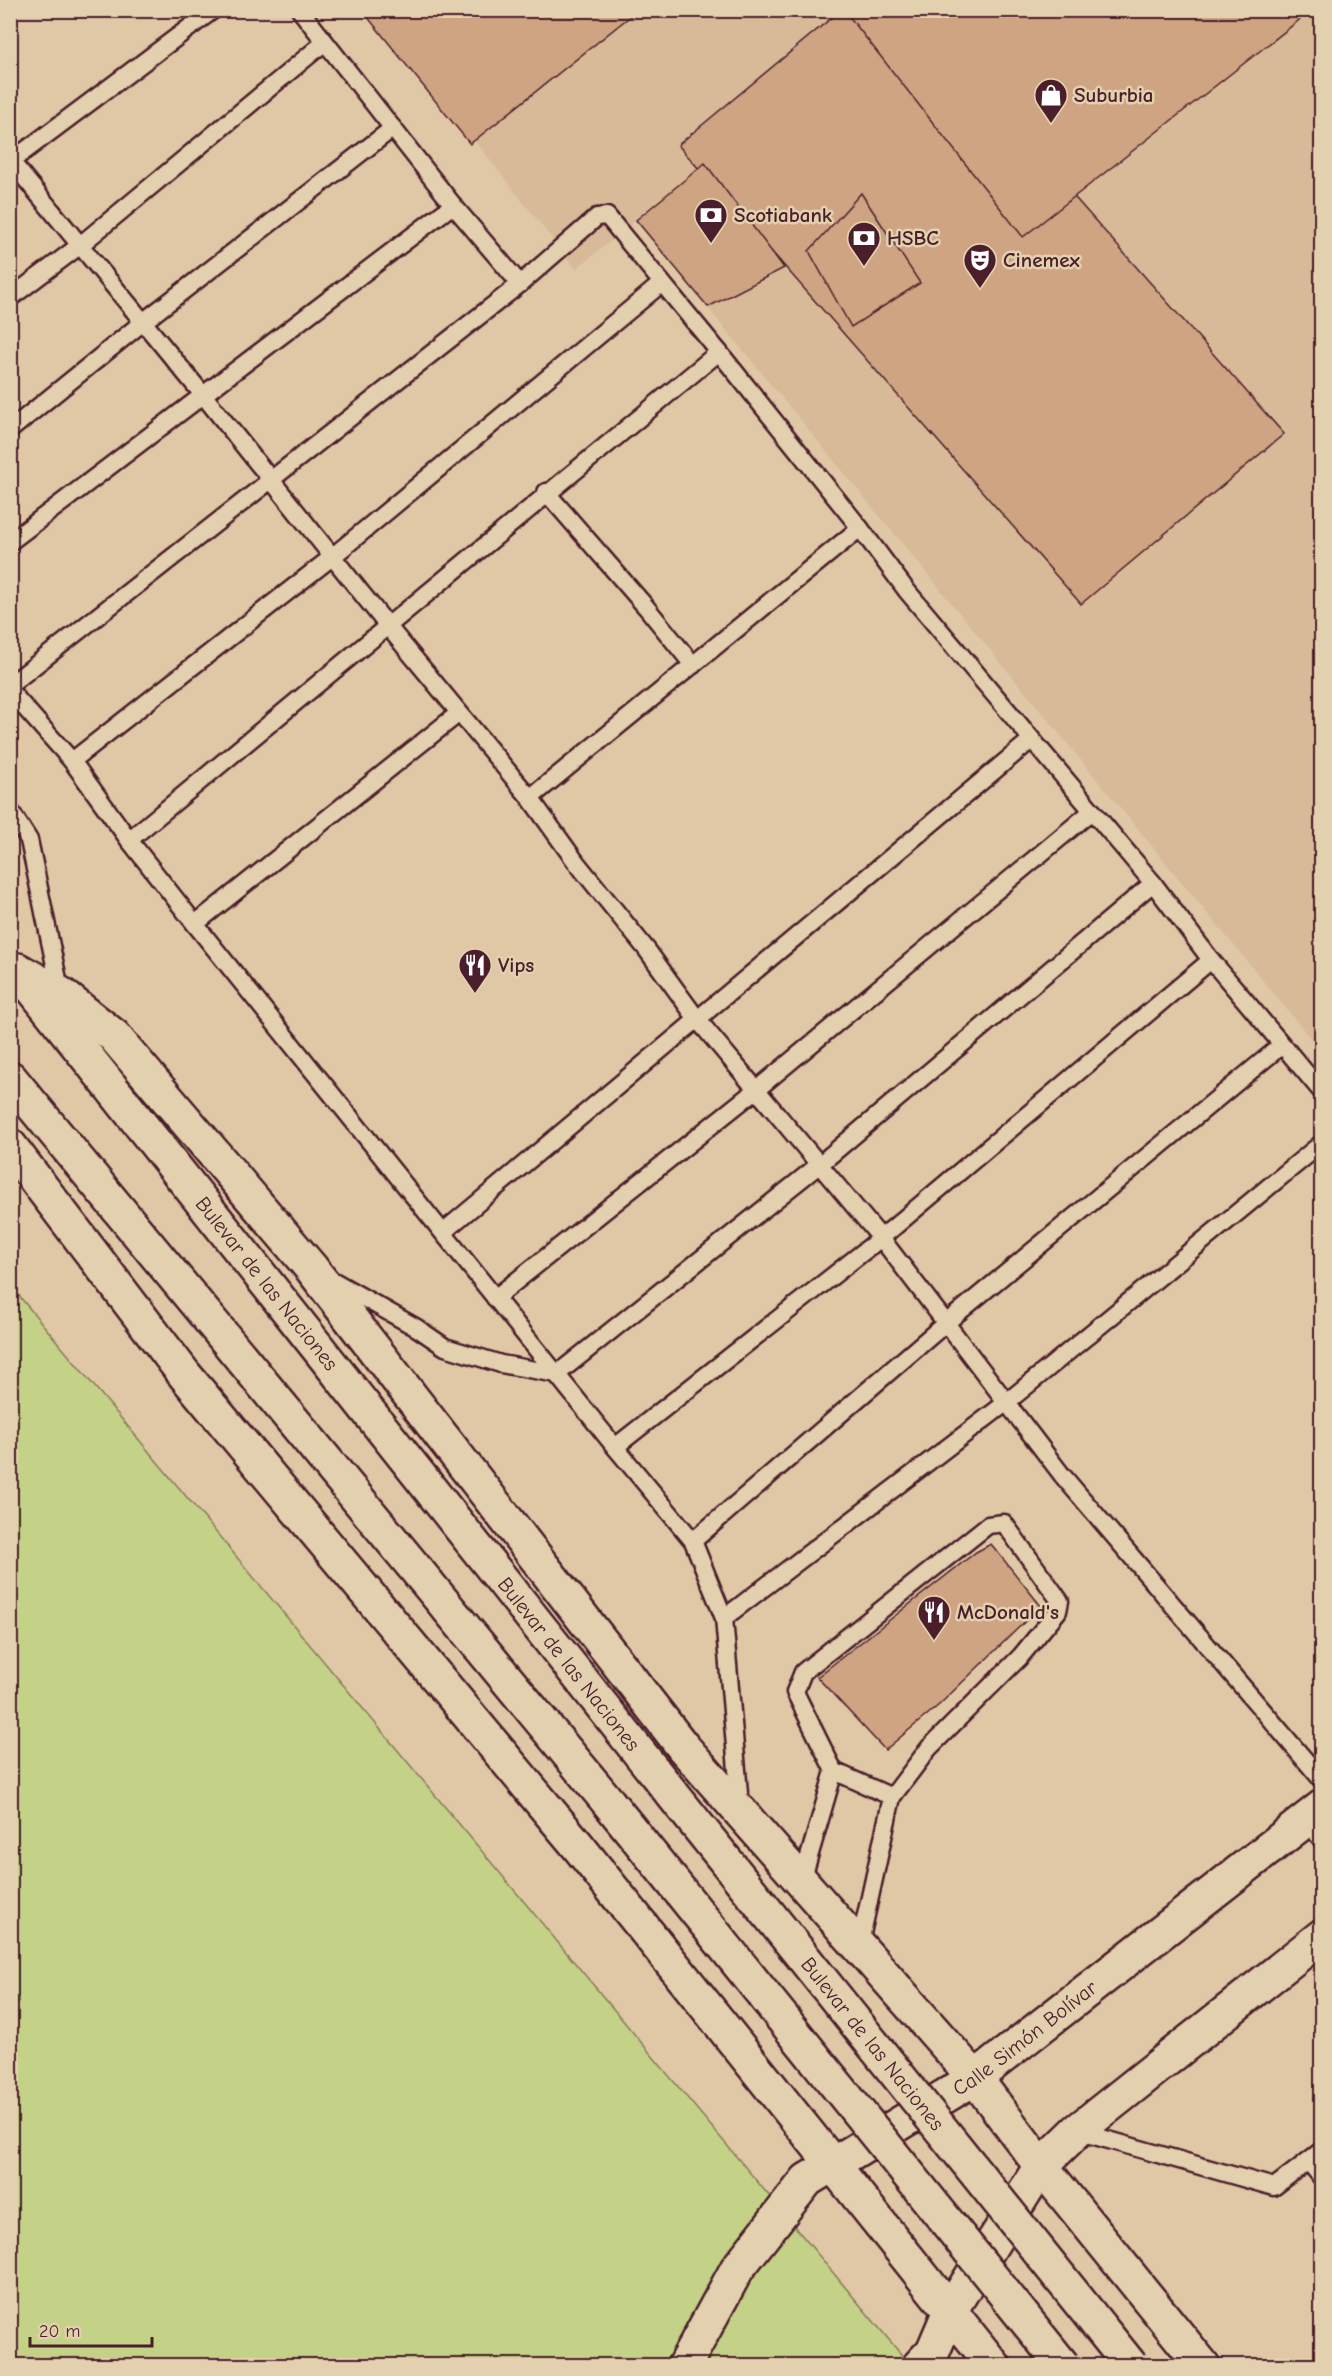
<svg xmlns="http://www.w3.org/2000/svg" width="1332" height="2376" font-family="'Comic Neue',sans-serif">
	<rect width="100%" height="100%" fill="#e0c8a6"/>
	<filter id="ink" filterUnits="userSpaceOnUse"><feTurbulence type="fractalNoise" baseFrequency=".0167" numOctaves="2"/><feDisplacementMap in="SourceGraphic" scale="12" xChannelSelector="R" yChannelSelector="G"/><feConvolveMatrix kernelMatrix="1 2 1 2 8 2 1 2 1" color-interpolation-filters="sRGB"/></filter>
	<g filter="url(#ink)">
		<path fill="#d8ba99" d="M 372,11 L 1321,11 L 1321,1051 L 636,221 L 576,269 Z"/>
		<path fill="#c3d286" stroke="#867858" stroke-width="1.5" d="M 10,1285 L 910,2365 L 11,2365 Z"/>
		<g fill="#cfa482" stroke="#4a1f2b" stroke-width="1.5">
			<path d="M 362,10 L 638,10 L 470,144 Z"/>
			<path d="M 841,10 L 909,10 L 1284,434 L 1081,604 L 678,145 Z"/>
			<path d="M 844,10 L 1312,10 L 1023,237 Z"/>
			<path d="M 705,163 L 784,268 L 708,307 L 636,220 Z"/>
			<path d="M 861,193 L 920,283 L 851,327 L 809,251 Z"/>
			<path d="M 991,1544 L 1041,1606 L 939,1705 L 885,1750 L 817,1677 L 976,1552 Z"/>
		</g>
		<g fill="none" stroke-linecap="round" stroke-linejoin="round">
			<defs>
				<g id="service">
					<path d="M 300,10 L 453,205 L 520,284 L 597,217 L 607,216 L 719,352 L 860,528 L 907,591 L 1153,883 L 1211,960 L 1322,1092"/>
					<path d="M 10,160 L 204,396 L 395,635 L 530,798 L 576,862 L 647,950 L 697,1019 L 881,1238 L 1062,1475 L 1322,1780"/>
					<path d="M 10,162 L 213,10"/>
					<path d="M 10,298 L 79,246 L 325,42"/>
					<path d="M 10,430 L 143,322 L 393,128"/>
					<path d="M 546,492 L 646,607 L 693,665"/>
					<path d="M 10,542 L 453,205"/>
					<path d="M 10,685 L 520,284"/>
					<path d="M 10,691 L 72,761 L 129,840 L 195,924 L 615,1447 L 693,1541 L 724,1618 L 740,1805"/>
					<path d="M 72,761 L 332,557 L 662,283"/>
					<path d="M 530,798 L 860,528"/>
					<path d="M 10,810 L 29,840 L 61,994"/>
					<path d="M 129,840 L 719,352"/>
					<path d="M 195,924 L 459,713"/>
					<path d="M 443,1232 L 1031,740"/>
					<path d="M 332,1280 L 417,1328 L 445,1347 L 501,1364 L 557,1374 L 820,1164 L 1153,883"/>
					<path d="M 495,1298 L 756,1090 L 1091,812"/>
					<path d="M 615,1447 L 881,1238 L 1211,960"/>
					<path d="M 693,1541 L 947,1322 L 1282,1045"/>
					<path d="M 724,1618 L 1007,1402 L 1322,1143"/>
					<path d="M 834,1771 L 892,1797"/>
					<path d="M 1306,1819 L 1322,1841"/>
					<path d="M 802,1881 L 834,1771 L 795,1692 L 803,1672 L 988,1525 L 1004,1523 L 1060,1601 L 1058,1611 L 1020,1657 L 929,1748 L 892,1797 L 859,1947"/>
					<path d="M 1077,2131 L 1274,2187 L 1322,2150"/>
					<path d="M 1308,2161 L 1322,2178"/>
				</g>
				<g id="secondary">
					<path id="s1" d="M 684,2366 L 737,2269 L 807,2180 L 975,2078 L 1322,1807"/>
					<path d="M 919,2366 L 933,2351 L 950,2311 L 1041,2166 L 1077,2131 L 1322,1936"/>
				</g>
				<g id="primary">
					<path d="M 18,970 L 61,994 L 114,1036 L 312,1269 L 683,1747 L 975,2078 L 1041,2166 L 1203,2366"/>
					<path id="s2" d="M 33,989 L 653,1770"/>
					<path d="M 10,1078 L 609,1803"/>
					<path d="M 10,1146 L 184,1374 L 578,1846 L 994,2366"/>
				</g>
			</defs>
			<use href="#service" stroke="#4a1f2b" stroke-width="21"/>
			<use href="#secondary" stroke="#4a1f2b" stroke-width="38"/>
			<use href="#primary" stroke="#4a1f2b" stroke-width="38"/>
			<use href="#service" stroke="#e3d0ae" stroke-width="16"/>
			<use href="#secondary" stroke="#e3d0ae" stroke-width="33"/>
			<use href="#primary" stroke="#e3d0ae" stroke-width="33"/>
			<defs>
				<g id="primary-bridge">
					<path id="s3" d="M 653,1770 L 1131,2366"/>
					<path d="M 609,1803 L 1063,2366"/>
				</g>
			</defs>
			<use href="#primary-bridge" stroke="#4a1f2b" stroke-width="38" stroke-linecap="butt"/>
			<use href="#primary-bridge" stroke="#e3d0ae" stroke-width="33"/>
		</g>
	</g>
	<defs>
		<symbol id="shop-pin" viewBox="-11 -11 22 30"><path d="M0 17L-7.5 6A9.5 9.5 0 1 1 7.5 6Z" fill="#4a1f2b" stroke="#e3d0ae"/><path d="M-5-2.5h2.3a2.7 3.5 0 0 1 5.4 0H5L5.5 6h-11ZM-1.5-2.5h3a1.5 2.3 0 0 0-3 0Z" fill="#fff"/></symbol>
		<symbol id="bank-pin" viewBox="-11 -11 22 30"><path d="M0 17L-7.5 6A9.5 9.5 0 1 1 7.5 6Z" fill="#4a1f2b" stroke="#e3d0ae"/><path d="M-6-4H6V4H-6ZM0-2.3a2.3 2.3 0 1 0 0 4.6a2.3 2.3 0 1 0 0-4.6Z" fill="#fff"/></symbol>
		<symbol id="theatre-pin" viewBox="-11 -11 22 30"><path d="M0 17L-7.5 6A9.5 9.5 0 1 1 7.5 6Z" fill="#4a1f2b" stroke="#e3d0ae"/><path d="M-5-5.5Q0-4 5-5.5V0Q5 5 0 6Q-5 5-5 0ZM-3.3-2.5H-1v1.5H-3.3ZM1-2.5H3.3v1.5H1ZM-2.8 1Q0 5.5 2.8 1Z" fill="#fff"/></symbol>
		<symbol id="restaurant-pin" viewBox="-11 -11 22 30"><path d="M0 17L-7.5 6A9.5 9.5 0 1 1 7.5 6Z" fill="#4a1f2b" stroke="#e3d0ae"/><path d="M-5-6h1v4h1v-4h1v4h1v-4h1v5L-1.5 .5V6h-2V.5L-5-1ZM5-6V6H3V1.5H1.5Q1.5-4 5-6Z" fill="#fff"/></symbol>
	</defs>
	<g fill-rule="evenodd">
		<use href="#shop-pin" x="1032" y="76" width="38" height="52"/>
		<use href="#bank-pin" x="692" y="196" width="38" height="52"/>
		<use href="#bank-pin" x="845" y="219" width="38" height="52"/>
		<use href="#theatre-pin" x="961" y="241" width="38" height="52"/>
		<use href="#restaurant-pin" x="456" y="946" width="38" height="52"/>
		<use href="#restaurant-pin" x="915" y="1593" width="38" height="52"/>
	</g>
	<g text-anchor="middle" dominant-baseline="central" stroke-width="5" stroke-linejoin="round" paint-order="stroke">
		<g font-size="21" font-weight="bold" fill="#4a1f2b" stroke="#e3d0ae" text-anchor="start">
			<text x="1074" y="95">Suburbia</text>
			<text x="734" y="215">Scotiabank</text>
			<text x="887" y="238">HSBC</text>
			<text x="1003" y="260">Cinemex</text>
			<text x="498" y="965">Vips</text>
			<text x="957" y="1612">McDonald's</text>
		</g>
		<g font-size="21" fill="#4a1f2b" stroke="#e3d0ae">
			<text stroke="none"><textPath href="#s2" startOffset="376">Bulevar de las Naciones</textPath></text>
			<text stroke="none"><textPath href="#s2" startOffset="862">Bulevar de las Naciones</textPath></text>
			<text stroke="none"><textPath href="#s1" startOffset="484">Calle Simón Bolívar</textPath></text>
			<text stroke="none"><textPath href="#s3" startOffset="351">Bulevar de las Naciones</textPath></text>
		</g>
	</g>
	<rect width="1332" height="2376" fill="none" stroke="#e3d0ae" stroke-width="36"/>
	<rect x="18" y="18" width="1296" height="2340" fill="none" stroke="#4a1f2b" stroke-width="2" filter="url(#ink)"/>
	<path d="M30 2337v9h122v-9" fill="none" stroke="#4a1f2b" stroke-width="3"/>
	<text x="39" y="2337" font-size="18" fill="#4a1f2b" stroke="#e3d0ae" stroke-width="4.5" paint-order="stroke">20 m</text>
</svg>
